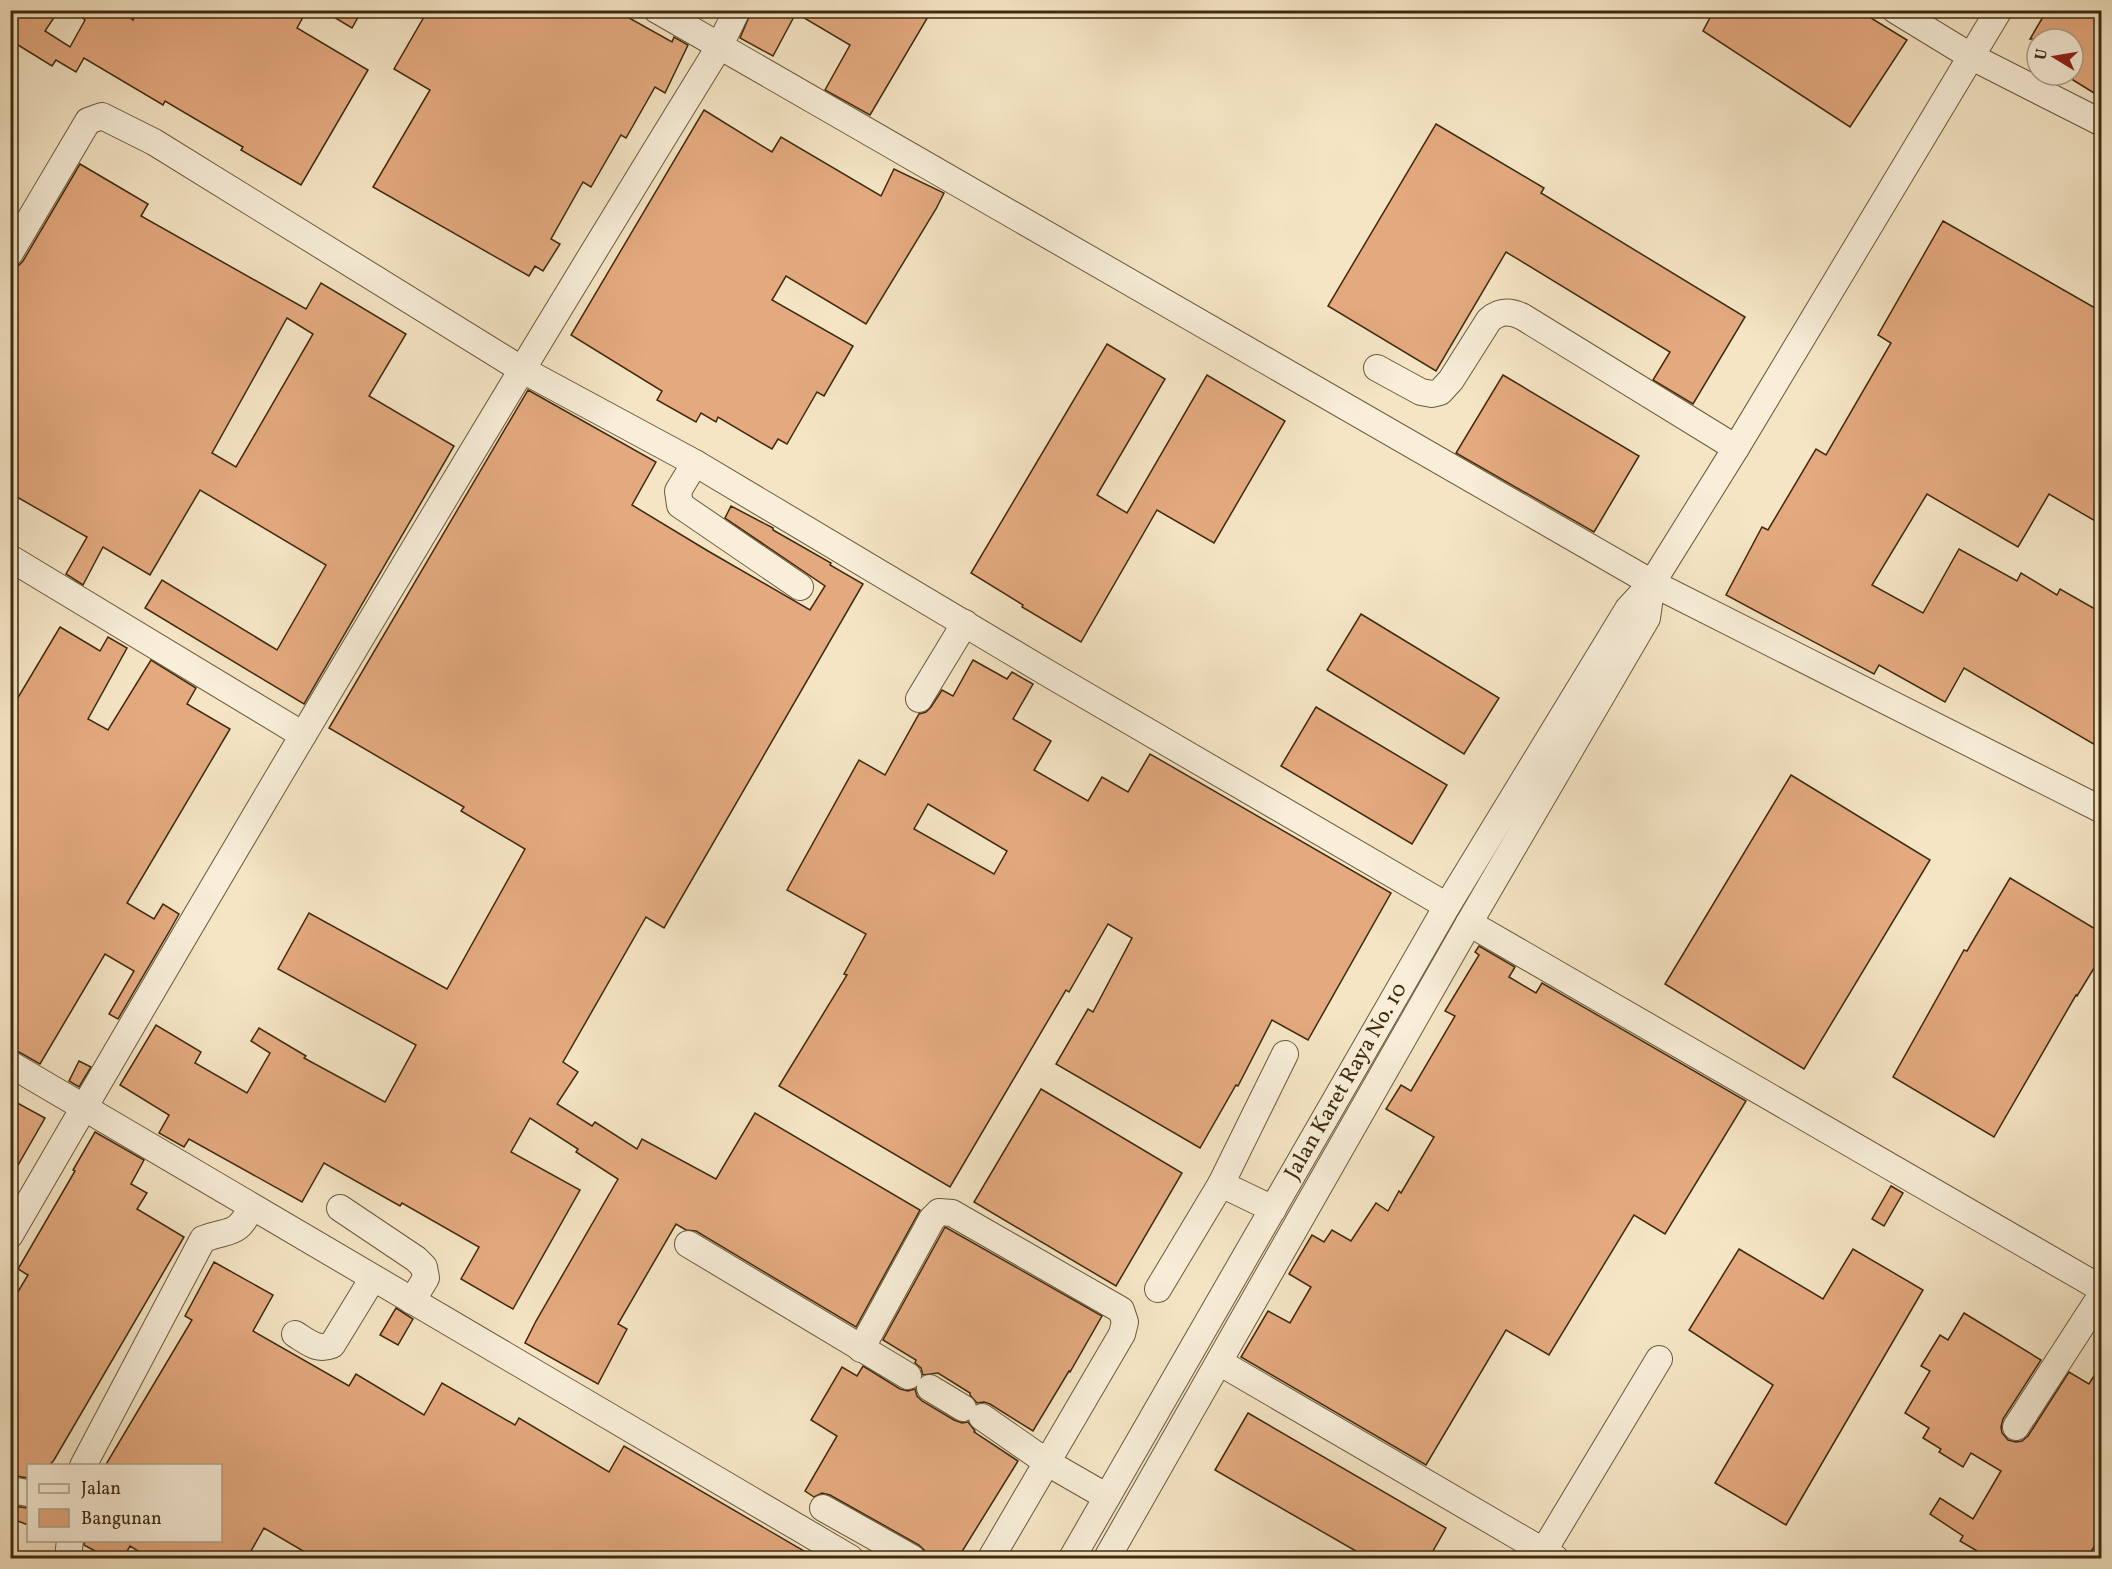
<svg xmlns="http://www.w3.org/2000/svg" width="2112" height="1569" font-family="Vollkorn,serif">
	<rect width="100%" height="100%" fill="#f5e5c5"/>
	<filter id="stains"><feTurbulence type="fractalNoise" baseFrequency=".00333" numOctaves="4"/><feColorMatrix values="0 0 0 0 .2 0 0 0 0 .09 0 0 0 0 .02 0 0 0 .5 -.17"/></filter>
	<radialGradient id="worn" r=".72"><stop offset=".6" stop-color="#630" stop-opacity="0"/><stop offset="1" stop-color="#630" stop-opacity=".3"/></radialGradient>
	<g fill="#e4a97f" stroke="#3f2a0e" stroke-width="1.5" fill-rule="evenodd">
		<path d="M 22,10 L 59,10 L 45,31 L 70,47 L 85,20 L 73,10 L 121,10 L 133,20 L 138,10 L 307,10 L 297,28 L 368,70 L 301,185 L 241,150 L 243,147 L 165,101 L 163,105 L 84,58 L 76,72 L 56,60 L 52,66 L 10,40 L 10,25 L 19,11 Z"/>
		<path d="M 322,10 L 362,10 L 352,28 Z"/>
		<path d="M 428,10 L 615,10 L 672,42 L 674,37 L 688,45 L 665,93 L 655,87 L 626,138 L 621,135 L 591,187 L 583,182 L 551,239 L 560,244 L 543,271 L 535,266 L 529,276 L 373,187 L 430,90 L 394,69 Z"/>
		<path d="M 752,10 L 932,10 L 870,115 L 825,90 L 850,45 L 796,13 L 773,56 L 740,38 Z"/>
		<path d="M 1714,10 L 1858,10 L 1907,40 L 1850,127 L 1703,31 Z"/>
		<path d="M 2047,10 L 2095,10 L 2102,14 L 2102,98 L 2073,80 L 2073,39 L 2030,39 Z"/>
		<path d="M 704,110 L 772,152 L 781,137 L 881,196 L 894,169 L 944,193 L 936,209 L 866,324 L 786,276 L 772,300 L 853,346 L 824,396 L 817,392 L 787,444 L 778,439 L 772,449 L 718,417 L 716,422 L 701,413 L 696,422 L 657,400 L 662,391 L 571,335 Z"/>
		<path d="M 1436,124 L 1544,188 L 1541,193 L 1745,317 L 1693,404 L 1653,380 L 1670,352 L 1506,252 L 1436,371 L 1328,306 Z"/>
		<path d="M 80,164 L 148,204 L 141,216 L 306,309 L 321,283 L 406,334 L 369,396 L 454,446 L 304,704 L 145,608 L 162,580 L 277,650 L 326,565 L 200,490 L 150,575 L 103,547 L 83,585 L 66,574 L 87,537 L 10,493 L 10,268 L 18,266 L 23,261 ZM 287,318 L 313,334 L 236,467 L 212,453 Z"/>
		<path d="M 1943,221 L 2102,312 L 2102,525 L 2049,494 L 2018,547 L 1927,494 L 1872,585 L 1923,613 L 1959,549 L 2017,581 L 2021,573 L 2057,595 L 2060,589 L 2102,613 L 2102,749 L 1964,668 L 1945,702 L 1879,665 L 1874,674 L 1726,595 L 1762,527 L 1768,530 L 1816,449 L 1826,455 L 1891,343 L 1878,335 Z"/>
		<path d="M 1107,344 L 1165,379 L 1097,495 L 1127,513 L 1207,375 L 1285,421 L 1214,543 L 1157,510 L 1081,642 L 1022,607 L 1023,605 L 971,573 Z"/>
		<path d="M 1503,375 L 1639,456 L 1594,532 L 1456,453 Z"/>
		<path d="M 528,390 L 656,462 L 632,505 L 708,551 L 810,610 L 825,586 L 725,518 L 731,506 L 773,528 L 773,530 L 831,563 L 830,565 L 863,584 L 664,928 L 646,917 L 563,1062 L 578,1072 L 557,1104 L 592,1126 L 595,1122 L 637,1149 L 642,1139 L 716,1179 L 755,1113 L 920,1210 L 856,1327 L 696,1231 L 686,1230 L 676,1224 L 618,1324 L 627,1329 L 598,1384 L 525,1343 L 536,1321 L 618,1179 L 576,1152 L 578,1149 L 530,1118 L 511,1152 L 580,1190 L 513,1309 L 461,1279 L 479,1247 L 402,1203 L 400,1206 L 324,1163 L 302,1202 L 189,1139 L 184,1147 L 159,1133 L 169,1115 L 120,1085 L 156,1025 L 201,1052 L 195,1063 L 247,1093 L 270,1053 L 251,1041 L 259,1028 L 306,1056 L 304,1058 L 385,1102 L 416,1045 L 278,969 L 309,913 L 447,989 L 525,849 L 461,811 L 464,807 L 329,728 Z"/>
		<path d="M 1361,614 L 1499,698 L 1464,754 L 1327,670 Z"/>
		<path d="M 60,627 L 100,651 L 108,637 L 127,648 L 88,719 L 108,730 L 151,660 L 196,688 L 187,704 L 230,729 L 127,903 L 154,919 L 163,904 L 179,914 L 169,932 L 118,1019 L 109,1014 L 134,971 L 105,954 L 40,1064 L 10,1047 L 10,711 Z"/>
		<path d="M 973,660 L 1007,679 L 1012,672 L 1033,684 L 1013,719 L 1051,741 L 1034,770 L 1088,801 L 1102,777 L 1128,792 L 1150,754 L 1391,893 L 1308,1040 L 1272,1020 L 1238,1086 L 1236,1085 L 1200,1148 L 1056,1064 L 1088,1009 L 1093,1012 L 1132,938 L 1108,924 L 1069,992 L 1066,990 L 950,1187 L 779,1086 L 847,975 L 844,974 L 866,934 L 787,890 L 859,760 L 885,775 L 919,714 L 926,712 L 931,707 L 942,690 L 953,696 ZM 928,804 L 1007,851 L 994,874 L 914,829 Z"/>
		<path d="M 1316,707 L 1447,785 L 1412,844 L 1281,766 Z"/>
		<path d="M 1791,775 L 1930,860 L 1804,1069 L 1665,984 Z"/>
		<path d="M 2010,878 L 2102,933 L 2102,955 L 2077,996 L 2076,995 L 1994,1137 L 1893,1077 L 1964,950 L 1967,951 Z"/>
		<path d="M 1479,946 L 1515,967 L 1509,977 L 1536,993 L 1542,983 L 1746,1101 L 1665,1234 L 1634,1215 L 1549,1355 L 1506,1330 L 1426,1465 L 1241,1357 L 1268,1311 L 1290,1323 L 1311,1287 L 1289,1274 L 1312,1235 L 1324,1242 L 1332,1230 L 1351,1241 L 1376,1203 L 1388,1211 L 1399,1191 L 1401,1193 L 1434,1137 L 1386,1109 L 1401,1085 L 1411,1091 L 1455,1016 L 1445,1011 L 1479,955 L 1475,952 Z"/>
		<path d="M 79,1061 L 91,1067 L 79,1087 L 69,1081 Z"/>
		<path d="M 1041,1089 L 1182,1173 L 1116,1286 L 974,1202 Z"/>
		<path d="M 10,1099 L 45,1118 L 10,1179 Z"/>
		<path d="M 95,1132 L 144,1160 L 131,1184 L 147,1193 L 137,1209 L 184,1237 L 54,1460 L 49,1466 L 28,1466 L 28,1478 L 10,1475 L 10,1305 L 28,1275 L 18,1269 L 75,1171 L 73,1170 Z"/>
		<path d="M 1891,1186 L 1903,1193 L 1884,1226 L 1872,1219 Z"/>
		<path d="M 945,1227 L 1102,1316 L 1070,1372 L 1069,1371 L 1033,1431 L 990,1404 L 984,1402 L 977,1403 L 970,1395 L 970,1393 L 938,1373 L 923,1375 L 921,1368 L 915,1363 L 916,1360 L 883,1340 Z"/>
		<path d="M 1739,1249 L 1823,1299 L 1853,1249 L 1923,1290 L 1786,1525 L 1715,1483 L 1773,1385 L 1689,1330 Z"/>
		<path d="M 214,1262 L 273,1295 L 253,1331 L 349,1386 L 356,1374 L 424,1415 L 442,1383 L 515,1425 L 519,1418 L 609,1472 L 624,1446 L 816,1558 L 315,1558 L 264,1528 L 247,1558 L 150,1558 L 130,1546 L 123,1558 L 108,1558 L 84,1545 L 85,1540 L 220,1540 L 220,1466 L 105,1466 L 192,1320 L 185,1316 Z"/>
		<path d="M 396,1308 L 413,1319 L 398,1345 L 380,1335 Z"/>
		<path d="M 1964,1313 L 2041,1360 L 2003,1419 L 2001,1427 L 2002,1433 L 2008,1440 L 2016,1442 L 2022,1441 L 2028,1436 L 2069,1372 L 2089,1384 L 2102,1363 L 2102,1534 L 2087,1558 L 1989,1558 L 1960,1541 L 1963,1536 L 1930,1514 L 1940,1498 L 1973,1519 L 2001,1471 L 1971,1453 L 1963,1467 L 1939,1452 L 1941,1449 L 1923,1438 L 1929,1428 L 1905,1413 L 1930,1371 L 1921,1366 L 1940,1335 L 1948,1340 Z"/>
		<path d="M 863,1366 L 900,1389 L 908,1391 L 915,1389 L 917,1396 L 922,1401 L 954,1420 L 962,1423 L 968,1422 L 975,1431 L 974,1432 L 1018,1461 L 958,1558 L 927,1558 L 925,1551 L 919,1545 L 830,1495 L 822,1493 L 814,1497 L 805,1491 L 837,1436 L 811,1420 L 842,1367 L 857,1376 Z"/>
		<path d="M 1248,1413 L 1446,1528 L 1429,1558 L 1368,1558 L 1215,1470 Z"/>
		<path d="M 13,1506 L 28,1508 L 28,1525 L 10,1518 Z"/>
	</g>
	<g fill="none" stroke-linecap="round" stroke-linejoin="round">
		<defs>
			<g id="minor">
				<path d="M 657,10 L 1652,583 L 2102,810"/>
				<path d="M 1895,10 L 1972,57 L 2102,123"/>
				<path d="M 10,253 L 88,121 L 102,116 L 154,142 L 521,369 L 695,463 L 1049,674 L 1447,906"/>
				<path d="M 1377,368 L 1421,392 L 1432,394 L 1440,392 L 1451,380 L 1489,320 C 1500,310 1511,311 1523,317 L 1736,448"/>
				<path d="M 695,463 L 678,491 L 680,505 L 800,587"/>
				<path d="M 10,558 L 303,735"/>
				<path d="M 919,699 L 965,623"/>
				<path d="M 1469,923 L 2102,1289"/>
				<path d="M 10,1064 L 850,1558"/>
				<path d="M 340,1208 L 416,1259 L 424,1267 L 426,1278 L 412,1301"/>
				<path d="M 1273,1209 L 1221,1184 L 1285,1054"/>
				<path d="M 10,1235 C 241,836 477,440 719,47 L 737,10"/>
				<path d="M 688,1244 L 908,1376"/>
				<path d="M 1158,1289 L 1221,1184"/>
				<path d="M 295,1334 C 308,1342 317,1351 332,1345 L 373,1278"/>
				<path d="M 861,1349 L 932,1219 L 939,1212 L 952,1213 L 1121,1310 L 1125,1322 L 1122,1334 L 991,1558"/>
				<path d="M 1219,1362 L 1555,1558"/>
				<path d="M 930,1388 L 963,1408"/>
				<path d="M 982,1417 L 1048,1463 L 1107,1497"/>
				<path d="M 2016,1427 L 2102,1294"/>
				<path d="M 83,1466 L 203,1239 C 232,1228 235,1238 252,1207"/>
				<path d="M 10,1490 L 28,1493"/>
				<path d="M 823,1508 L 912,1558"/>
				<path d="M 1543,1552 L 1659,1359"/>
				<path d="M 68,1558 L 70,1540"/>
				<path id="s1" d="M 1072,1558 L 1447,906 L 1628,609 L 1652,583 L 1736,448 L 1999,10"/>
				<path d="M 1107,1558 L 1469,923 L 1647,618 L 1652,583"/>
			</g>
		</defs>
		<use href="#minor" stroke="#6c593c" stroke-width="28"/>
		<use href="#minor" stroke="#f8eed9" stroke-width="26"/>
	</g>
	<g text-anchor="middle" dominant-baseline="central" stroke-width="4.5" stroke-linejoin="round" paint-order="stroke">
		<g font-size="22" fill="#3f2a0e" stroke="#f8eed9">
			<text stroke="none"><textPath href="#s1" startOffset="550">Jalan Karet Raya No. 10</textPath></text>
		</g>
	</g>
	<rect width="2112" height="1569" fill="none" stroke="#f5e5c5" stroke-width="36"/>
	<rect x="12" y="12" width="2088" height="1545" fill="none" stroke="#3f2a0e" stroke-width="3"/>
	<rect x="18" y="18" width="2076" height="1533" fill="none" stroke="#3f2a0e" stroke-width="1.5"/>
	<rect x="27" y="1464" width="195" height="78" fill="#f8eed9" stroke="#aea088" stroke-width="1.5"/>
	<rect x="39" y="1484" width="30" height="9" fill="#f8eed9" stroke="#aea088" stroke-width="1.5"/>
	<text x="81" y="1494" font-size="18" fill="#3f2a0e">Jalan</text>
	<rect x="39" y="1509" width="30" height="18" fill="#e4a97f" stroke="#aea088" stroke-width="1.5"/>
	<text x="81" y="1524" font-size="18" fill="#3f2a0e">Bangunan</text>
	<g transform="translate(2055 57) rotate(281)"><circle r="28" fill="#f8eed9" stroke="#aea088" stroke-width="1.5"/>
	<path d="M0-4.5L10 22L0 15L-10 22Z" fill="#8f2418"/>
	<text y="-9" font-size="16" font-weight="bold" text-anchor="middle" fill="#3f2a0e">U</text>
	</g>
	<rect width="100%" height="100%" filter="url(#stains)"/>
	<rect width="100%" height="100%" fill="url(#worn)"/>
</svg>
